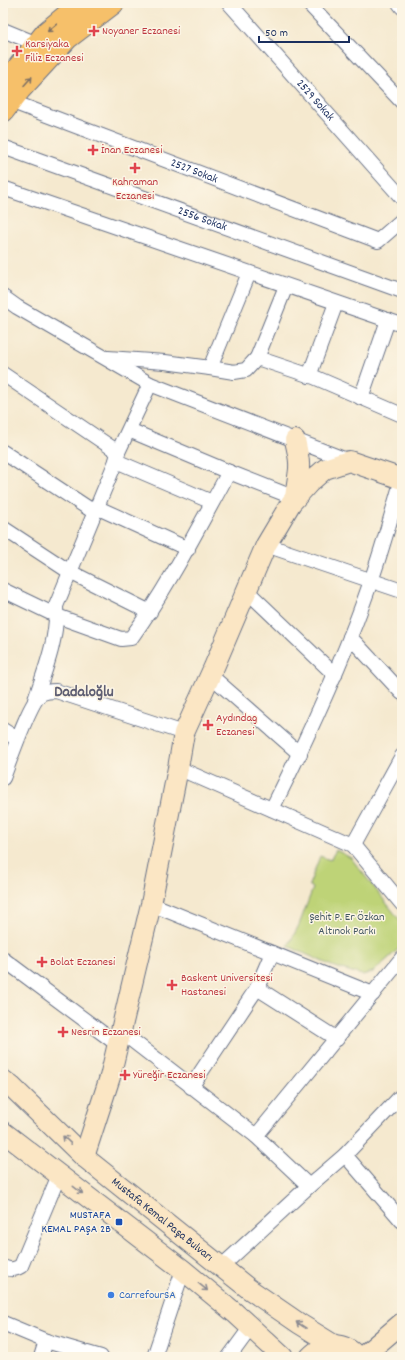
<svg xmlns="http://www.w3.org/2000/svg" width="405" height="1360" font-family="Dekko,sans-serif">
	<rect width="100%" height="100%" fill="#fcf5e5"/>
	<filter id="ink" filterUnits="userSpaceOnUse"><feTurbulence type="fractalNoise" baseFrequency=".025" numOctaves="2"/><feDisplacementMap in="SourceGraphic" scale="8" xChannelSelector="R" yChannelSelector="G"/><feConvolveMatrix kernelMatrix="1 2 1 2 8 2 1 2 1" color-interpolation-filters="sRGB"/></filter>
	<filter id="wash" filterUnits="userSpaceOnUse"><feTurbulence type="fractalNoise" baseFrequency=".012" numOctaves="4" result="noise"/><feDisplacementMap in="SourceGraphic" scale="16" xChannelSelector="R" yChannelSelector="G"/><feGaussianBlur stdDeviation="0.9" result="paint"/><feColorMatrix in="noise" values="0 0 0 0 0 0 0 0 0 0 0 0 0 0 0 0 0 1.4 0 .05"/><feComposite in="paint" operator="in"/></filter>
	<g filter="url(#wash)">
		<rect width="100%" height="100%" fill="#f5e9cf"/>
		<path fill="#bed377" stroke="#6c816a" d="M 336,850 L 351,858 L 402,923 L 402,946 L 373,972 L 362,975 L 332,966 L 288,946 L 299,925 L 313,888 L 309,885 L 320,856 L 330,860 Z"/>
	</g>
	<g filter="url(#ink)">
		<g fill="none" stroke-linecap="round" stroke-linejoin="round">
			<defs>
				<g id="street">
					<path id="s1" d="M 229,3 L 402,198"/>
					<path d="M 308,3 L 402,102"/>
					<path d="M 399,3 L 402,7"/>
					<path d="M 3,30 L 37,44"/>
					<path id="s2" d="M 10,101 L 378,241 L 402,220"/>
					<path id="s3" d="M 3,147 L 402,291"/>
					<path d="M 3,188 L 402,325"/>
					<path d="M 286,286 L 257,358 L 314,377 L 402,415"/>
					<path d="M 3,297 L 17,307 L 150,384 L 349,461"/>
					<path d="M 108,358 L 165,362 L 210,368 L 249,273"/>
					<path d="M 210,368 L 234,372 L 246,370 L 257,358"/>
					<path d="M 3,374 L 118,452"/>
					<path d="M 309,376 L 336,303"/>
					<path d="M 361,398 L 388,320"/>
					<path d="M 3,452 L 94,512"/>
					<path d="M 116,461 L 212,502"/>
					<path d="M 229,472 L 295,498"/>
					<path d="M 96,507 L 188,549"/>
					<path d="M 3,528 L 70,572 L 150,612"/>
					<path d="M 266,545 L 402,591"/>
					<path d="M 3,590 L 57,616 L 121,639 L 131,638 C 169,586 198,528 229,472 L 129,430"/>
					<path d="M 247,591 L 335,675"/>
					<path d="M 350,637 L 402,693"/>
					<path d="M 210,675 L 300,754"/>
					<path d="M 35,700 C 45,670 58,638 56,606 L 116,461 L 118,452 L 150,384"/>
					<path d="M 3,730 L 17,739"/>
					<path d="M 178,768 L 353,845 L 402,904"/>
					<path d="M 3,778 C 9,763 30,701 41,694 C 46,691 51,691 56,691 L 184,733"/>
					<path d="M 272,809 C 309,735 344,659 371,581 C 383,547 392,513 402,479"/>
					<path d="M 353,845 L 402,756"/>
					<path d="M 151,904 L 373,994"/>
					<path d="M 3,959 L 117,1044"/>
					<path d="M 257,988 L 272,953"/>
					<path d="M 120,1031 L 256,1136 L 309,1186"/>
					<path d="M 191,1087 L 257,988 L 337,1039"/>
					<path d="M 256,1136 L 402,958"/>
					<path d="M 345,1155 L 402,1221"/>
					<path d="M 222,1266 L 309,1186 L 345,1155 L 402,1095"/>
					<path d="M 3,1267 C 10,1270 14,1270 21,1266 L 59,1175"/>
					<path d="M 3,1323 L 46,1341 L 101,1357"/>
					<path d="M 41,1357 L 46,1341"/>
					<path d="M 154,1357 L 183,1270"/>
					<path d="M 229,1357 L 251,1327"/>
				</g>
				<g id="secondary">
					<path d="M 295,440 C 297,450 300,459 299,469 C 298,479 296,488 295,498"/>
					<path id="s4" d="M 3,1080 L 11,1086 L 84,1157 L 249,1289 L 300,1324 L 334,1345"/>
					<path d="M 3,1132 L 183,1270 L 235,1313 L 283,1357"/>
					<path d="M 84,1157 L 110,1077 L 151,904 L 178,768 L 184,733 L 214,667 L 266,545 L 291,503 L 309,483 L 325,469 L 349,461 L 402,479"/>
					<path d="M 310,1357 C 324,1342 344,1341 357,1357"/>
					<path d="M 362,1357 L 402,1323"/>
				</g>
				<g id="highway">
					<path d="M 3,87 L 46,33 L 82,3"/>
					<path d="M 3,111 L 20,89 L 67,38 L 113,3"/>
				</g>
			</defs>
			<use href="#street" stroke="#677086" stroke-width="16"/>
			<use href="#secondary" stroke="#677086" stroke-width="22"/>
			<use href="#highway" stroke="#677086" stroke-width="24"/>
			<use href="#street" stroke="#fff" stroke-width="14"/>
			<use href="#secondary" stroke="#fbe6c4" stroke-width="20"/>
			<use href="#highway" stroke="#f6c06b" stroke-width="22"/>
		</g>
		<defs><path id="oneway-shaft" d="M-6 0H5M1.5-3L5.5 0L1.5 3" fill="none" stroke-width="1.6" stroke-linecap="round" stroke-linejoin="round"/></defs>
		<g stroke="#7e7064">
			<use href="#oneway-shaft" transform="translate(52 28) rotate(140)"/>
			<use href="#oneway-shaft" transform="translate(28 81) rotate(-48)"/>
		</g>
		<g stroke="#8b8a91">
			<use href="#oneway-shaft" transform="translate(67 1140) rotate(-136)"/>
			<use href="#oneway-shaft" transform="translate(78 1190) rotate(38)"/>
			<use href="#oneway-shaft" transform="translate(203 1287) rotate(39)"/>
			<use href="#oneway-shaft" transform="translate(301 1325) rotate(-147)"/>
		</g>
	</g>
	<g fill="#e0444e" stroke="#fcf5e5" stroke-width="1.5">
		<path d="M92 25h4v4h4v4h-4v4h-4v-4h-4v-4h4z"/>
		<path d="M15 45h4v4h4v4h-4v4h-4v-4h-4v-4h4z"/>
		<path d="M91 144h4v4h4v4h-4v4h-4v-4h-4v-4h4z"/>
		<path d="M133 162h4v4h4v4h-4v4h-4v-4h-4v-4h4z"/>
		<path d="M206 719h4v4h4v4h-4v4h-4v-4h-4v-4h4z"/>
		<path d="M40 956h4v4h4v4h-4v4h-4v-4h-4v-4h4z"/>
		<path d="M170 979h4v4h4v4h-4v4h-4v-4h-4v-4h4z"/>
		<path d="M61 1026h4v4h4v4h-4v4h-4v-4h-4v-4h4z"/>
		<path d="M123 1069h4v4h4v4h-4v4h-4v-4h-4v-4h4z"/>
	</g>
	<rect fill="#1a4fb4" stroke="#fcf5e5" stroke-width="1.5" x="115" y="1218" width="8" height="8" rx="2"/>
	<circle fill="#3f7fe0" stroke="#fcf5e5" stroke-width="1.5" cx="111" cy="1295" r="4"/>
	<g text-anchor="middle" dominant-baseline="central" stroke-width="3" stroke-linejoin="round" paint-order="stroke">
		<g font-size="12" fill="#be3a42" stroke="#fcf5e5" text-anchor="start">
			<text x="102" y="31">Noyaner Eczanesi</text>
			<text x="25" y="44">Karsiyaka<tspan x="25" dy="14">Filiz Eczanesi</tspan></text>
			<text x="101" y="150">İnan Eczanesi</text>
			<text x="135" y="182" text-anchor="middle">Kahraman<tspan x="135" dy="14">Eczanesi</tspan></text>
			<text x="216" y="718">Aydındag<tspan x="216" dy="14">Eczanesi</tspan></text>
			<text x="50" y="962">Bolat Eczanesi</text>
			<text x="181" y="978">Baskent Universitesi<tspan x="181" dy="14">Hastanesi</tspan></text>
			<text x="71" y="1032">Nesrin Eczanesi</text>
			<text x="133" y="1075">Yüreğir Eczanesi</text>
		</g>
		<g font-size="12" fill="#1b2f5e" stroke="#fcf5e5">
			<text stroke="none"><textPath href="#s1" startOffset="130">2529 Sokak</textPath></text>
			<text stroke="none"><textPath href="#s2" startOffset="197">2527 Sokak</textPath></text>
			<text stroke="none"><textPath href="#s3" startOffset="212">2556 Sokak</textPath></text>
			<text stroke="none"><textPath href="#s4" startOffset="212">Mustafa Kemal Paşa Bulvarı</textPath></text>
		</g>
		<g font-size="12" fill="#445864" stroke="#fcf5e5">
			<text x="347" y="917">Şehit P. Er Özkan<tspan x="347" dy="14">Altınok Parkı</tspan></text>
		</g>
		<g font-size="12" fill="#164399" stroke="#fcf5e5" text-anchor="end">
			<text x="111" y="1215">MUSTAFA<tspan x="111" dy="14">KEMAL PAŞA 2B</tspan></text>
		</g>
		<g font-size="12" fill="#366cbe" stroke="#fcf5e5" text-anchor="start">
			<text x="119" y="1295">CarrefourSA</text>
		</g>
		<g font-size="16" font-weight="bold" fill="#5f5f73" stroke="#fcf5e5">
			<text x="84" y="692">Dadaloğlu</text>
		</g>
	</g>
	<rect width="405" height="1360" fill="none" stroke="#fcf5e5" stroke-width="16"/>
	<path d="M259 36v6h90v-6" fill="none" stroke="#1b2f5e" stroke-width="2"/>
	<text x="265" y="36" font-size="12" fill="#1b2f5e" stroke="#fcf5e5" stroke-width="3" paint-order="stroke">50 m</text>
</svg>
